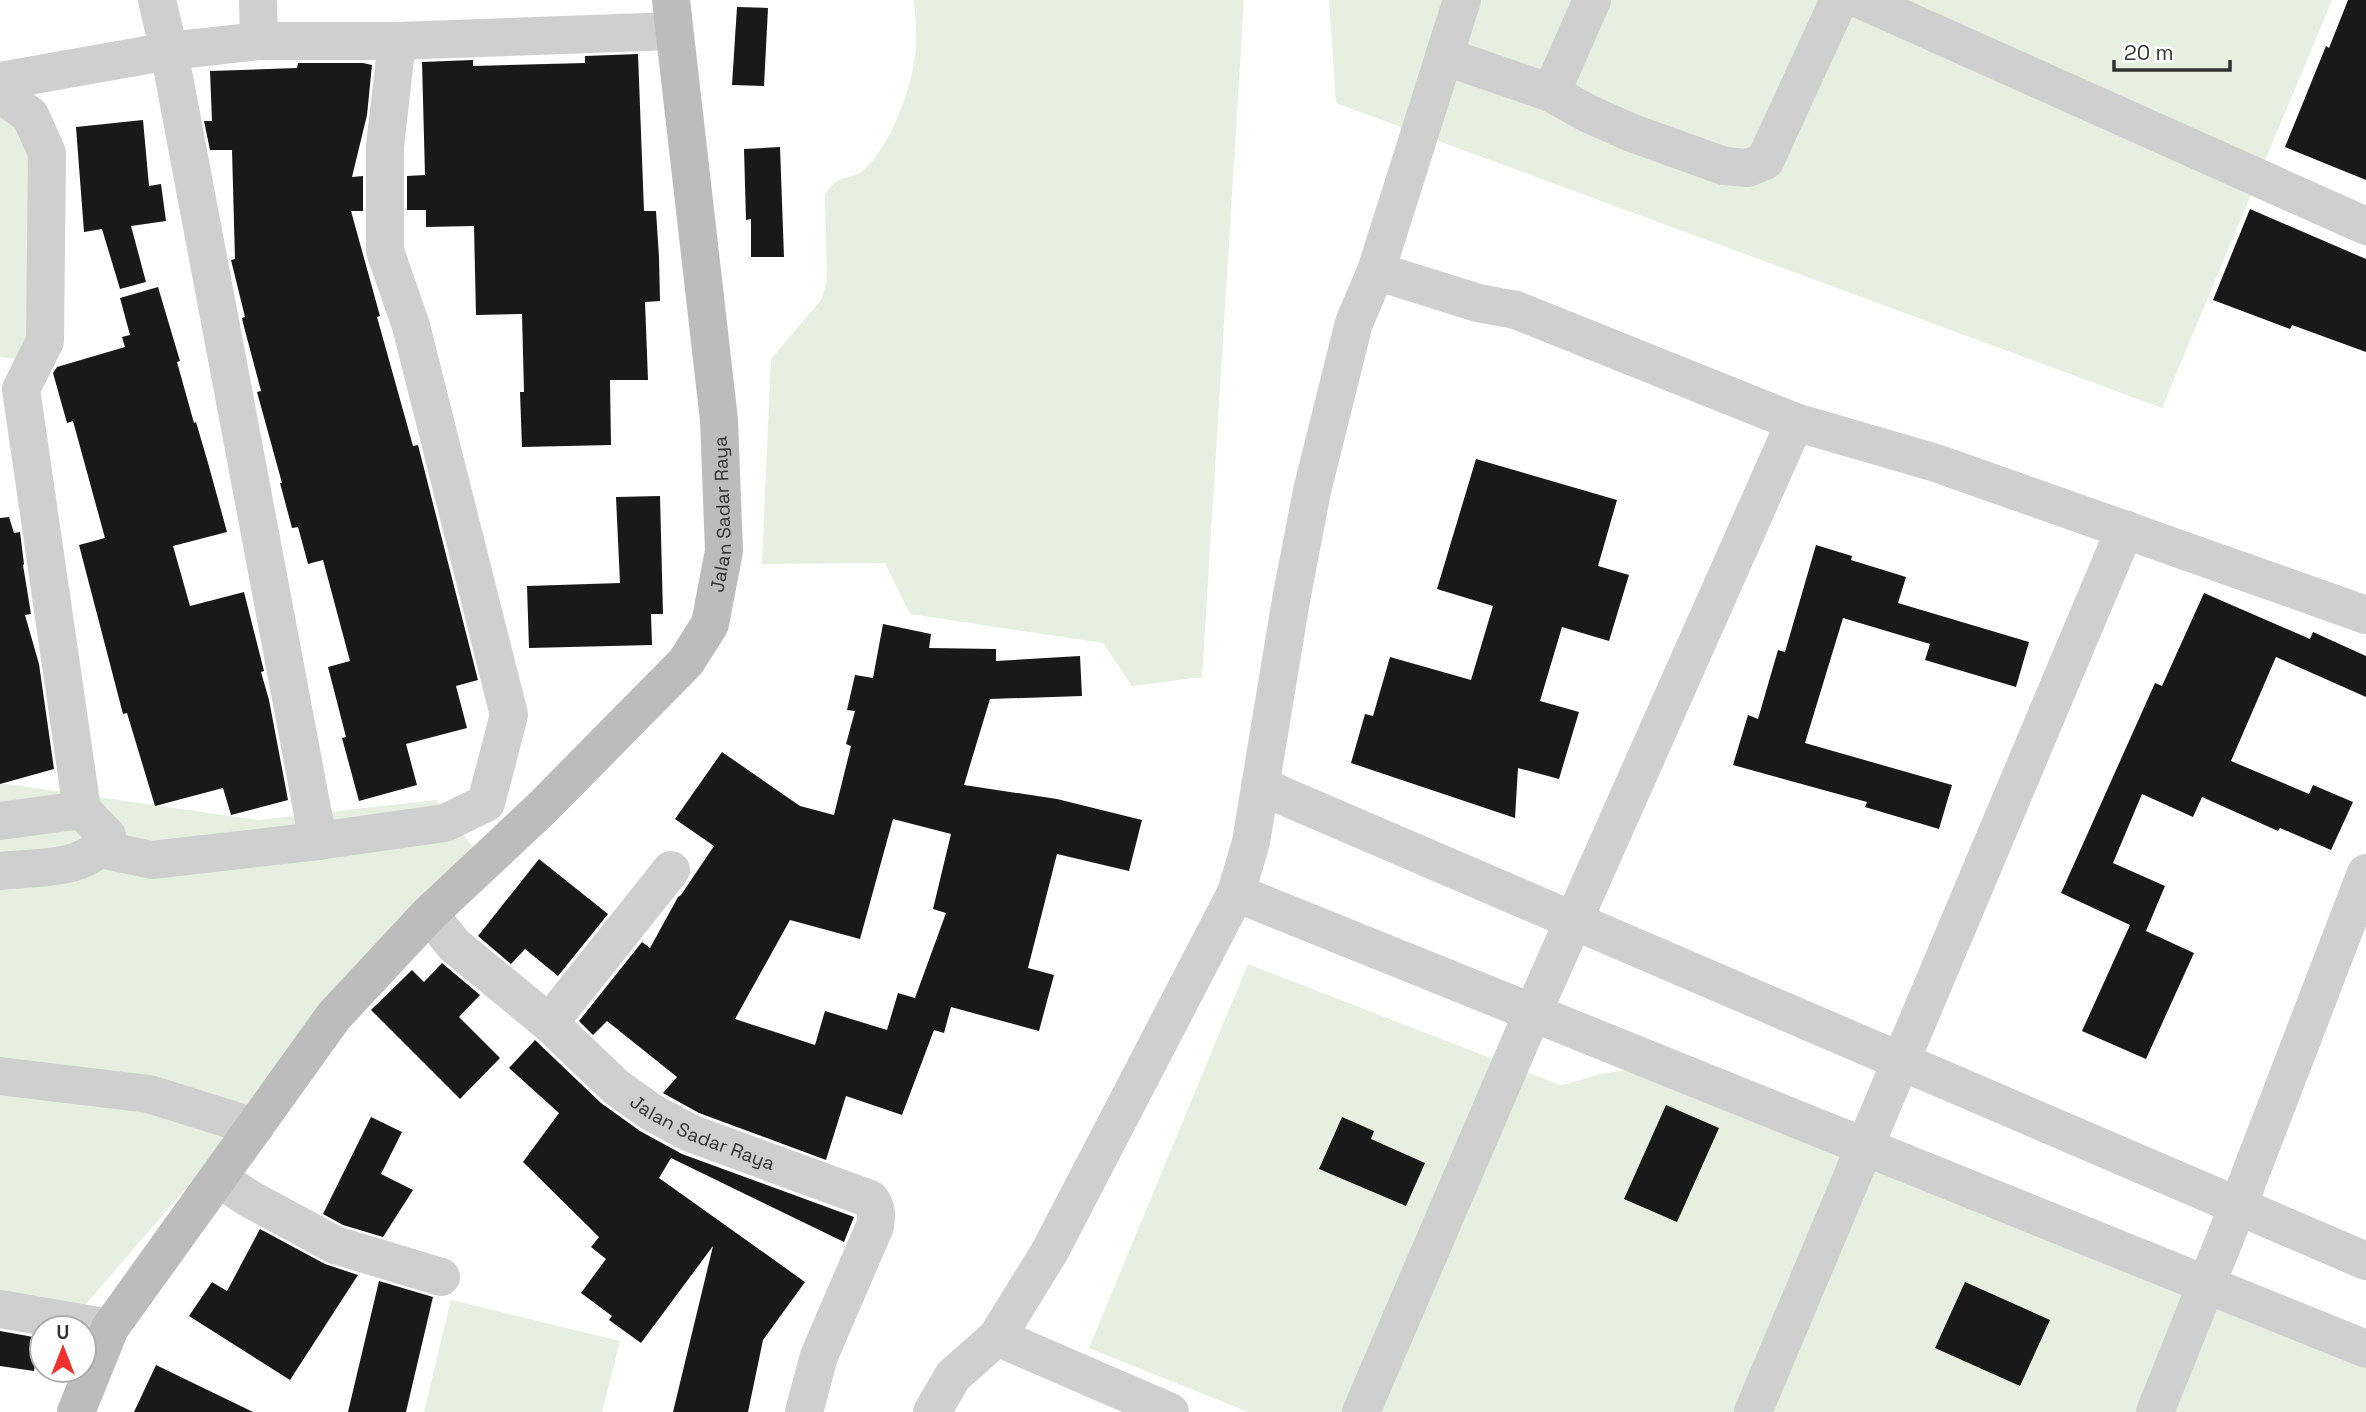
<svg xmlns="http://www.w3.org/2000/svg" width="2366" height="1412" font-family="'Space Grotesk',sans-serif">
	<rect width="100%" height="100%" fill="#fff"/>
	<g fill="#e7efe0">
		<path d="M 914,0 L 1244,0 L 1202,677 L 1132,686 L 1103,643 L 910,614 L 885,563 L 762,564 L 771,359 L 821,300 L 827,281 L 825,194 C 828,190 832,185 836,182 C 843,177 854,177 861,172 C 890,150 913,85 916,49 C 917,33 915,16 914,0 Z"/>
		<path d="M 1329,0 L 2332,0 L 2162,408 L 1336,103 Z"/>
		<path d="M 0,93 L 39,101 L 25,360 L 0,357 Z"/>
		<path d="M 0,783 L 258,820 L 436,800 L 477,852 L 65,1328 L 0,1318 Z"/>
		<path d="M 1248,964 L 1560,1085 C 1573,1083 1582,1079 1594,1076 C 1610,1071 1626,1070 1641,1070 L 2366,1358 L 2366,1412 L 1248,1412 L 1089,1348 Z"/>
		<path d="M 451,1300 L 620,1341 L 602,1412 L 424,1412 Z"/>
	</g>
	<g fill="#191919" fill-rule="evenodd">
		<path d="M 2348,0 L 2366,0 L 2366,180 L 2285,147 L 2326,46 L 2329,48 Z"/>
		<path d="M 737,7 L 768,8 L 764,86 L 732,85 Z"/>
		<path d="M 638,54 L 644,211 L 656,211 L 659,257 L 660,301 L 645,302 L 648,380 L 610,380 L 611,445 L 522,447 L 520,392 L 524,392 L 522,314 L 476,315 L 474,226 L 426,227 L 426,210 L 407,210 L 407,176 L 425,175 L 422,62 L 473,60 L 473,66 L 585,63 L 585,56 Z"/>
		<path d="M 298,63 L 363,63 L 372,65 L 367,115 L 352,177 L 363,176 L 363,211 L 351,211 L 380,316 L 377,317 L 413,446 L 418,445 L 478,680 L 456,686 L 467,728 L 406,744 L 417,785 L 359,801 L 342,738 L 346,737 L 328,667 L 350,661 L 323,560 L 308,564 L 298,527 L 292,528 L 280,483 L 282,483 L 257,392 L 261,391 L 243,323 L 242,318 L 245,317 L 231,260 L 235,259 L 232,150 L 210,150 L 204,121 L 212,121 L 210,71 L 297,68 Z"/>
		<path d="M 143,120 L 149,186 L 161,184 L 166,221 L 131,226 L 146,282 L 120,289 L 102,229 L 84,232 L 76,127 Z"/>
		<path d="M 780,147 L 784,257 L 751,257 L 751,219 L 746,220 L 744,149 Z"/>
		<path d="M 2250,209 L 2366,259 L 2366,352 L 2292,325 L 2290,329 L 2213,300 Z"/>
		<path d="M 158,287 L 180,361 L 177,362 L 194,423 L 196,422 L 208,463 L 227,532 L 173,546 L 190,606 L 244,592 L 264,671 L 261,672 L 269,700 L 288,800 L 231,815 L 223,788 L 155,806 L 127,713 L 123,714 L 79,545 L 105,538 L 73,421 L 67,423 L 53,373 L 57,367 L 125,347 L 122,337 L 130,335 L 120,298 Z"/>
		<path d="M 1476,459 L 1617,500 L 1598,566 L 1629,575 L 1609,641 L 1562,627 L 1540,701 L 1579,712 L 1559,779 L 1518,768 L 1515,818 L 1351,763 L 1365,714 L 1373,716 L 1390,657 L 1471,680 L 1493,606 L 1437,589 Z"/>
		<path d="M 660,496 L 663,614 L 651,614 L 652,645 L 529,648 L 527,586 L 620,583 L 616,497 Z"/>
		<path d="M 9,517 L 14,533 L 20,532 L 24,564 L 23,565 L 31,614 L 25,615 L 39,664 L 54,769 L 0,784 L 0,518 Z"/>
		<path d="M 1816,545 L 1852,556 L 1851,560 L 1906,577 L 1898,603 L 2029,642 L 2016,687 L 1925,660 L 1930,644 L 1843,618 L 1805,743 L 1952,785 L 1939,829 L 1865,807 L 1867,802 L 1733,765 L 1748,715 L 1758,719 L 1778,650 L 1785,652 Z"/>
		<path d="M 2204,593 L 2310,639 L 2313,632 L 2366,656 L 2366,697 L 2276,657 L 2231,761 L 2309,794 L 2313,785 L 2353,802 L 2331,850 L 2280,828 L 2278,831 L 2202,797 L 2193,817 L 2142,794 L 2113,863 L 2165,886 L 2146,931 L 2194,953 L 2146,1059 L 2082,1031 L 2130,925 L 2061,893 L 2155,683 L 2162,686 Z"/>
		<path d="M 883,624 L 931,634 L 929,648 L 996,649 L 996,661 L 1080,656 L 1082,696 L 990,699 L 964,785 L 1057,799 L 1142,820 L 1129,871 L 1057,854 L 1028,968 L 1054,975 L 1039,1031 L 951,1007 L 944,1033 L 934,1030 L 902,1115 L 846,1096 L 826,1160 L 699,1113 L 663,1093 L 677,1077 L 607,1021 L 593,1035 L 579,1021 L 642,942 L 650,948 L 678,897 L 681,895 L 714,846 L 675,819 L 722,752 L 800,806 L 834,815 L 851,746 L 846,744 L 855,711 L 847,710 L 855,675 L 873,678 ZM 893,819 L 951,834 L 933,909 L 946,913 L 915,998 L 898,993 L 887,1030 L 825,1011 L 815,1045 L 735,1019 L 790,920 L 860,939 Z"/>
		<path d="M 539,859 L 608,914 L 558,976 L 525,949 L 511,964 L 478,936 Z"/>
		<path d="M 442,963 L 480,995 L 459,1017 L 500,1058 L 460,1099 L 371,1010 L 412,970 L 424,982 Z"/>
		<path d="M 535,1040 L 601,1103 L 640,1131 L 682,1154 L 854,1217 L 844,1242 L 671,1158 L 659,1178 L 805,1282 L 763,1340 L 748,1412 L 673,1412 L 713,1246 L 641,1343 L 609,1320 L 612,1316 L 581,1293 L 606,1259 L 591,1247 L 599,1237 L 523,1162 L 559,1113 L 509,1068 Z"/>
		<path d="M 1666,1105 L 1719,1128 L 1677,1222 L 1624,1199 Z"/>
		<path d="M 371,1117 L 402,1132 L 381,1174 L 413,1190 L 383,1237 L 343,1225 L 323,1214 Z"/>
		<path d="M 1342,1117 L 1374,1131 L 1371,1139 L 1425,1163 L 1406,1206 L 1319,1169 Z"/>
		<path d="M 260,1229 L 325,1264 L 358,1275 L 290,1380 L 189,1316 L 212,1282 L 227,1291 Z"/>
		<path d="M 379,1281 L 433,1297 L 406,1412 L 348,1412 Z"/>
		<path d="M 1965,1282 L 2050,1320 L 2020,1386 L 1935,1348 Z"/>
		<path d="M 0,1331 L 39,1338 L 34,1371 L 0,1366 Z"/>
		<path d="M 156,1365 L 253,1412 L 134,1412 Z"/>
	</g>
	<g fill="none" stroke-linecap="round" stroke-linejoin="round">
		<g stroke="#cfcfcf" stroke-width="38">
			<path d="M 157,0 L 169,51 L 318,841"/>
			<path d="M 258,0 L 259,41"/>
			<path d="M 1861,0 L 2366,226"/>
			<path d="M 1444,56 L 1551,93 L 1589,114 L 1632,133 L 1724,166 L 1748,168 L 1765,161 L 1839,0"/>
			<path d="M 0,81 L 169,51 L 259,41 L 397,41 L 673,31"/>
			<path d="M 1551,93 L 1592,0"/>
			<path d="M 0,94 L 30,115 L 47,153 L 45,341 L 21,389 L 82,810"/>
			<path d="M 1376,271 L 1478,303 L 1516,310 L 1795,422 L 1936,463 L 2366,615"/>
			<path d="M 1260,786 L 2366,1261"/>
			<path d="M 0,821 L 82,810 L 107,836 C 91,872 34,867 0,871"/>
			<path d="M 100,849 L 152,860 L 318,841 L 445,823 L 486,803 L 509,715 L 411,326 L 385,251 L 385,146 L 397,41"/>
			<path d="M 1236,893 L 2366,1349"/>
			<path id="s1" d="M 429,914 L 454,945 L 549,1023 L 616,1087 L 651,1112 L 690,1133 L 870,1199 C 877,1208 877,1215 875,1226 L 819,1356 L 804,1412"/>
			<path d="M 549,1023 L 671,870"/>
			<path d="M 0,1076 L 149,1094 L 255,1127"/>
			<path d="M 218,1178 L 250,1199 L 335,1245 L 441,1277"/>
			<path d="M 0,1309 L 110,1328"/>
			<path d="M 997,1337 L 1170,1412"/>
			<path d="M 932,1412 L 953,1376 L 997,1337 L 1050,1251 L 1236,893 L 1251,842 L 1291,600 L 1312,491 L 1354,323 L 1376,271 L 1462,0"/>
			<path d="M 1361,1412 L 1533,1012 L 1795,422"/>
			<path d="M 1753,1412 L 2125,529"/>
			<path d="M 2155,1412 L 2238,1206 L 2366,873"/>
		</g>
		<path stroke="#bcbcbc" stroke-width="38" id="s2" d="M 76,1412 L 110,1328 L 334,1016 L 429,914 L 542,808 L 686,662 L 710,624 L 724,551 L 719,420 L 671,0"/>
	</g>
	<g text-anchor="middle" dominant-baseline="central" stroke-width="7" stroke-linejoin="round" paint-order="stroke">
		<g font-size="19" fill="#323232" stroke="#fff">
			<text stroke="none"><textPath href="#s2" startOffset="1130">Jalan Sadar Raya</textPath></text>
			<text stroke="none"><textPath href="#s1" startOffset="354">Jalan Sadar Raya</textPath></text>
		</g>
	</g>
	<g transform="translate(63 1349)"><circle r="33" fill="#ffffff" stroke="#adadad" stroke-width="2"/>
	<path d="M0-5L12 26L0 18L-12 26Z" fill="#f1312d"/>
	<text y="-10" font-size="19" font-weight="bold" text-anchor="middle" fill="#323232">U</text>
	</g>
	<path d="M2114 60v10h116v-10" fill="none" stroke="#323232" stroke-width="3.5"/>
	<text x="2124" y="60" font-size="21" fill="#323232" stroke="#ffffff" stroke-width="5" paint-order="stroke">20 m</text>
</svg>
